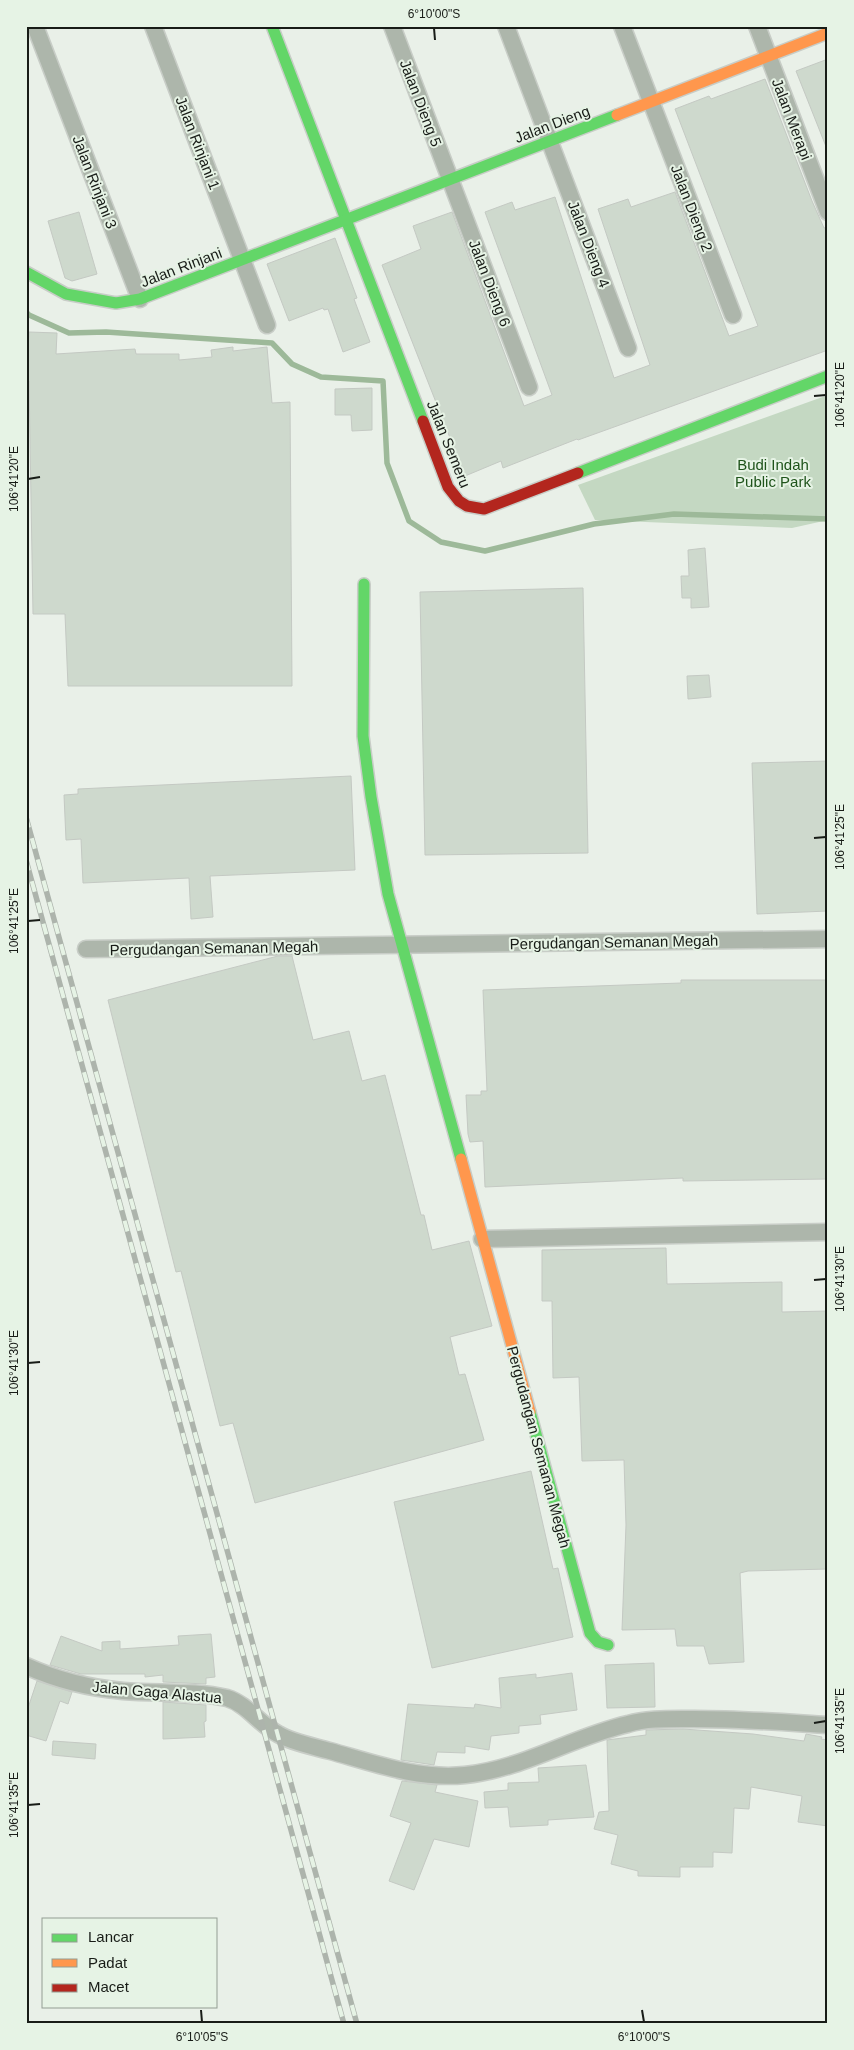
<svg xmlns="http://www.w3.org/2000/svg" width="854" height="2050" font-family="Helvetica,sans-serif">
	<rect width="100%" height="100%" fill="#e9f0e8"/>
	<path fill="#c4d8c2" d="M 828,395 L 828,520 L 792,528 L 595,520 L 578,485 Z"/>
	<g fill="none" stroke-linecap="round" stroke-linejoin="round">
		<path stroke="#9db999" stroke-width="5.5" d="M 26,312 L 29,315 L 69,333 L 106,332 L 272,343 L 292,364 L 321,377 L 383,381 L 387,463 L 409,521 L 441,542 L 485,551 L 594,524 L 674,514 L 828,519"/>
	</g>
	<g fill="#ced9cd" stroke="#c4c9c3">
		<path d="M 828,59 L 828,148 L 827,149 L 796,71 Z"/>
		<path d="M 765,79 L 812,201 L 824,228 L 828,227 L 828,350 L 578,440 L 577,439 L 503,468 L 501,461 L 465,476 L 382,265 L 421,249 L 413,226 L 452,212 L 524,406 L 552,395 L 485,212 L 512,202 L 515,210 L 555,197 L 614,378 L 650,365 L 598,209 L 628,199 L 631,207 L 675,192 L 729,336 L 758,326 L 675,109 L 709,96 L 711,99 Z"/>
		<path d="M 79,212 L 97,274 L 72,281 L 65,278 L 48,221 Z"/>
		<path d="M 335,238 L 357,298 L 354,299 L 370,342 L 343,352 L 328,309 L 324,310 L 323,308 L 289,321 L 267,264 Z"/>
		<path d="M 29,332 L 57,333 L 56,354 L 135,349 L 136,354 L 179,354 L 179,360 L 212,357 L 211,350 L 233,347 L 233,351 L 267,347 L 272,403 L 290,402 L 292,686 L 68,686 L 65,614 L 33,614 L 29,381 L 26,381 Z"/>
		<path d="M 372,388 L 372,430 L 352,431 L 351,415 L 335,415 L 335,389 Z"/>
		<path d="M 705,548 L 709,607 L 691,608 L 691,598 L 682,598 L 681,576 L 689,576 L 688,550 Z"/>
		<path d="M 583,588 L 588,853 L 425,855 L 420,592 Z"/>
		<path d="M 709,675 L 711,697 L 688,699 L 687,676 Z"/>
		<path d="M 828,761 L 828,911 L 757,914 L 752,763 Z"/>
		<path d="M 351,776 L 355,870 L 210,876 L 213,917 L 191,919 L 189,878 L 83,883 L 81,839 L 66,840 L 64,795 L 78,794 L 78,789 Z"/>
		<path d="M 278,956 L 292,956 L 313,1040 L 349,1031 L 362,1081 L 385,1075 L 421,1215 L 424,1215 L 432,1250 L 469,1241 L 492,1326 L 450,1337 L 459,1375 L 465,1374 L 484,1440 L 255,1503 L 233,1423 L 220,1426 L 181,1271 L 176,1272 L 108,1000 Z"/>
		<path d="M 681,980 L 828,980 L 828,1179 L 683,1181 L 683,1178 L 485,1187 L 483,1141 L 470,1142 L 468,1134 L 466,1095 L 481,1095 L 481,1091 L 487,1091 L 483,990 L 681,983 Z"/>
		<path d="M 666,1248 L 667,1284 L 782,1282 L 782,1312 L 828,1311 L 828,1569 L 748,1571 L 740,1573 L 744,1662 L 709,1664 L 704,1646 L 677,1646 L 675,1629 L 622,1630 L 626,1525 L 624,1460 L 582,1461 L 579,1377 L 553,1378 L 552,1301 L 542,1301 L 542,1250 Z"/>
		<path d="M 531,1471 L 553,1569 L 558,1568 L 573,1637 L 432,1668 L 394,1502 Z"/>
		<path d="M 211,1634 L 215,1677 L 206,1678 L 206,1684 L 163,1682 L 163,1675 L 145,1677 L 145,1674 L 81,1674 L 50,1665 L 61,1636 L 102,1651 L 102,1642 L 120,1641 L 120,1649 L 179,1645 L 178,1636 Z"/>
		<path d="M 654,1663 L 655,1707 L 607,1708 L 605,1665 Z"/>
		<path d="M 572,1673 L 577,1710 L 540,1715 L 541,1724 L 519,1726 L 519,1733 L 491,1736 L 489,1750 L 465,1746 L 465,1753 L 437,1752 L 434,1765 L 401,1760 L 408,1704 L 474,1708 L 475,1704 L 501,1708 L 499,1678 L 536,1674 L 536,1678 Z"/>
		<path d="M 37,1681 L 72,1692 L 68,1704 L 60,1701 L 46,1741 L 26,1735 L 26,1714 Z"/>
		<path d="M 163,1702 L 206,1705 L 206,1721 L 204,1722 L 205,1737 L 163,1739 Z"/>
		<path d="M 683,1729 L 753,1734 L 804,1741 L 806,1734 L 822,1737 L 821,1739 L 828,1740 L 828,1826 L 798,1822 L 802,1796 L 751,1787 L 749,1809 L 734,1808 L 732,1853 L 713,1852 L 713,1867 L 680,1867 L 680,1877 L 638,1876 L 638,1871 L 611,1864 L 618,1835 L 594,1829 L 599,1812 L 609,1811 L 607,1740 L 646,1735 L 646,1730 Z"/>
		<path d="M 53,1741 L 96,1744 L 95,1759 L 52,1755 Z"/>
		<path d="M 586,1765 L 594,1817 L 548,1820 L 548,1825 L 510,1827 L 508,1807 L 485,1808 L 484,1792 L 508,1790 L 508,1783 L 539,1782 L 538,1768 Z"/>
		<path d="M 402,1781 L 437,1785 L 435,1792 L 478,1801 L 469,1847 L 434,1839 L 414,1890 L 389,1881 L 411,1823 L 390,1816 Z"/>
	</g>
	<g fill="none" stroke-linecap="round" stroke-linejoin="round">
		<defs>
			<g id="street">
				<path d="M 35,26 L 140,299"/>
				<path d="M 153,26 L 267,325"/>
				<path d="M 392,26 L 529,387"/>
				<path d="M 506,26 L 628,348"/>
				<path d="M 622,26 L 733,315"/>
				<path d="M 757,26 L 828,212"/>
				<path d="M 86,949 L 828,939"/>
				<path d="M 482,1239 L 828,1232"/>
				<path d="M 26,1666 C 57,1680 89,1688 123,1691 C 157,1694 194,1690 227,1698 C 247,1704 260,1725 278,1734 C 293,1743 313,1746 330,1751 C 373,1763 419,1780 465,1775 C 523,1769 572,1737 628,1724 C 645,1719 664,1719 682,1719 C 730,1718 779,1722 828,1725"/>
			</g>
			<g id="fast">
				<path d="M 272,26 L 423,421"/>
				<path d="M 26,272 L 66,294 L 116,303 L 140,299 L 617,115"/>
				<path d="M 578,473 L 828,376"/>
				<path d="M 364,584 L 363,736 L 371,797 L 388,894 L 461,1159"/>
				<path d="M 530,1412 L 590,1633 L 598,1642 L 608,1645"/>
			</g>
			<g id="slow">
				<path d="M 617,115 L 828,33"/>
				<path d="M 461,1159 L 530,1412"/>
			</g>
			<path id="jam" d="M 423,421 L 448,487 L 459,501 L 467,506 L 484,509 L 578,473"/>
		</defs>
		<use href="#street" stroke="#c8cdc7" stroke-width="19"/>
		<use href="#fast" stroke="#c8cdc7" stroke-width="14"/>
		<use href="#slow" stroke="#c8cdc7" stroke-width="14"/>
		<use href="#jam" stroke="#c8cdc7" stroke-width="14"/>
		<use href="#street" stroke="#adb6ab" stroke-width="16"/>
		<use href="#fast" stroke="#63d668" stroke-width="11"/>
		<use href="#slow" stroke="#ff974d" stroke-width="11"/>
		<use href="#jam" stroke="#b3261e" stroke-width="11"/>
		<defs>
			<g id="rail">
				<path d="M 26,817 L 357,2024"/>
				<path d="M 26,860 L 344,2024"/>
			</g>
		</defs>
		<use href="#rail" stroke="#adb4ac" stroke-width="5.5"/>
		<use href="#rail" stroke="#e6f3e5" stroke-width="4" stroke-dasharray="11" stroke-linecap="butt"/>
	</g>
	<path fill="none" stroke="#181c17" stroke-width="2" d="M 434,28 L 435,40M 814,396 L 826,395M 28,479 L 40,477M 814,838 L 826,837M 28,921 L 40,920M 814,1280 L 826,1279M 28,1363 L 40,1362M 814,1723 L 826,1721M 28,1805 L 40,1804M 201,2010 L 202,2022M 642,2010 L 644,2022"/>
	<g text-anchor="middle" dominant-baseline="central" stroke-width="4" stroke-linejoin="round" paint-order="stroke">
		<g font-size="15" fill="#181c17" stroke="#e6f3e5">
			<text transform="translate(421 103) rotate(69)">Jalan Dieng 5</text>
			<text transform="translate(792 119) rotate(69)">Jalan Merapi</text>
			<text transform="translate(552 124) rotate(-21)">Jalan Dieng</text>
			<text transform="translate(198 143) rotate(69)">Jalan Rinjani 1</text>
			<text transform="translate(95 182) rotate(69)">Jalan Rinjani 3</text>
			<text transform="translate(692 208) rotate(69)">Jalan Dieng 2</text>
			<text transform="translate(589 244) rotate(69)">Jalan Dieng 4</text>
			<text transform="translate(181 267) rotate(-21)">Jalan Rinjani</text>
			<text transform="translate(490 283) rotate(69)">Jalan Dieng 6</text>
			<text transform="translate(449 444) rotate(68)">Jalan Semeru</text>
			<text transform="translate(614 942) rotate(-1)">Pergudangan Semanan Megah</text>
			<text transform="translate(214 948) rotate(-1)">Pergudangan Semanan Megah</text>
			<text transform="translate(539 1447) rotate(75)">Pergudangan Semanan Megah</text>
			<text transform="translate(157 1692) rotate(5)">Jalan Gaga Alastua</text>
		</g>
		<g font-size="15" fill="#1f541b" stroke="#e6f3e5">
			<text x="773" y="464">Budi Indah<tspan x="773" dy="17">Public Park</tspan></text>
		</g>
	</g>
	<rect width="854" height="2050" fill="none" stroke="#e6f3e5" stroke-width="55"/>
	<rect x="42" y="1918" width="175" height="90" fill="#e6f3e5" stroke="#949d93"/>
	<rect x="52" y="1934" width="25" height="8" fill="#63d668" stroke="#949d93"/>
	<text x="88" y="1942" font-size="15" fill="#181c17">Lancar</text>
	<rect x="52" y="1959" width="25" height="8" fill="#ff974d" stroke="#949d93"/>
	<text x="88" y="1968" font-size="15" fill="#181c17">Padat</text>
	<rect x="52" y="1984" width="25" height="8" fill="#b3261e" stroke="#949d93"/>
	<text x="88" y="1992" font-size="15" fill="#181c17">Macet</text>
	<rect x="28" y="28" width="798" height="1994" fill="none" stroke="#181c17" stroke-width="2"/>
	<g font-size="12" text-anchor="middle" fill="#181c17">
		<text x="434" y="18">6°10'00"S</text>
		<text transform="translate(840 395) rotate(-90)" y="4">106°41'20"E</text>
		<text transform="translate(14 479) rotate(-90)" y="4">106°41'20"E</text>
		<text transform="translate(840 837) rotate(-90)" y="4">106°41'25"E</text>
		<text transform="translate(14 921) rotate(-90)" y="4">106°41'25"E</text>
		<text transform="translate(840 1279) rotate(-90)" y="4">106°41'30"E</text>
		<text transform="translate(14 1363) rotate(-90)" y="4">106°41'30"E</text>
		<text transform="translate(840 1721) rotate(-90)" y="4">106°41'35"E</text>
		<text transform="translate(14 1805) rotate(-90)" y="4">106°41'35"E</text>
		<text x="202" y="2041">6°10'05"S</text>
		<text x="644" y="2041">6°10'00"S</text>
	</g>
</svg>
